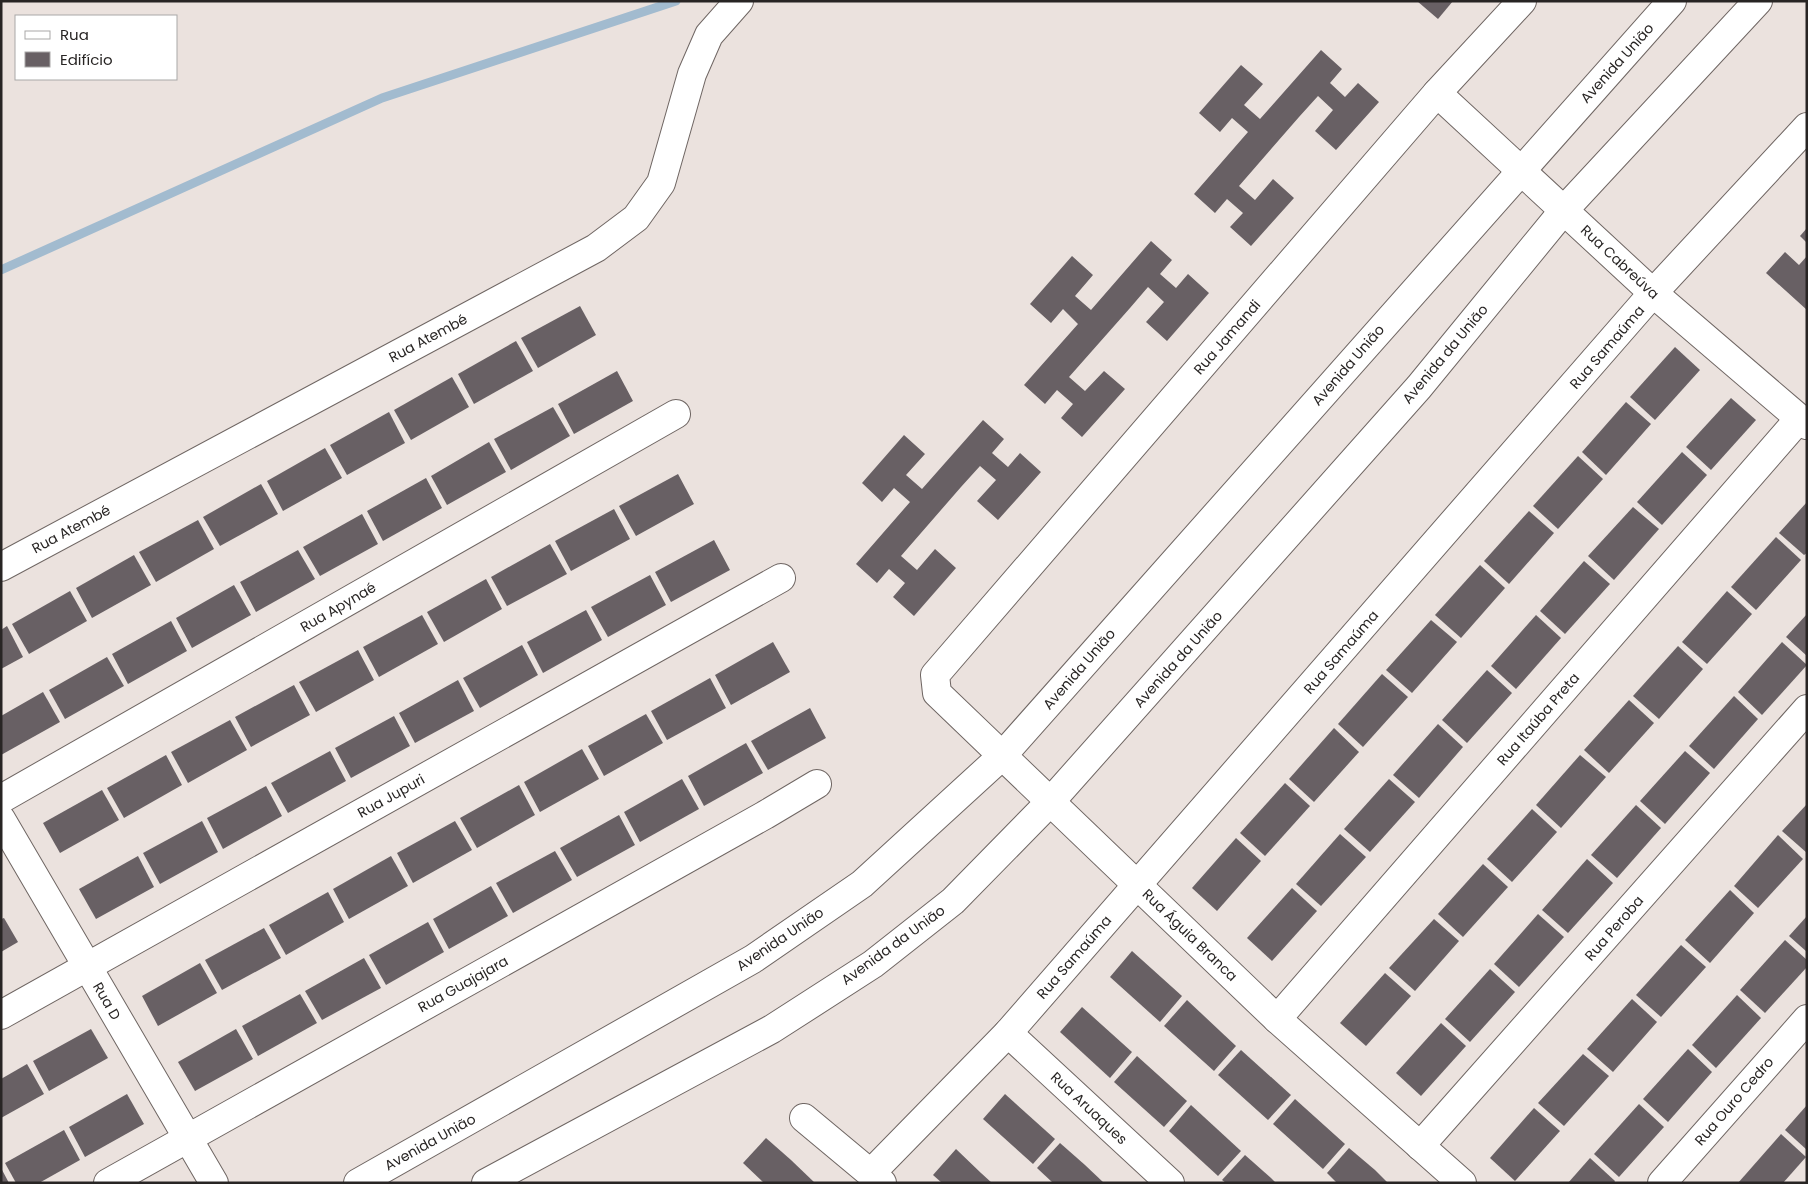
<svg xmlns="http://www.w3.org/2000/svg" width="1808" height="1184" font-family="Poppins,sans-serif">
	<rect width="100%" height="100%" fill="#ebe2de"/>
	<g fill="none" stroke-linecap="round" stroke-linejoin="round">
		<path stroke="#a2bbcf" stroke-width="9" d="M 1,270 L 382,98 L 676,1"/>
	</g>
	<g fill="#686064">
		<path d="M 1417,1 L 1453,1 L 1438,19 Z"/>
		<path d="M 1321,50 L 1342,69 L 1330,83 L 1345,97 L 1358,83 L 1379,102 L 1336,150 L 1315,131 L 1333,110 L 1318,96 L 1299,117 L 1239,186 L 1255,200 L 1273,179 L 1294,198 L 1251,246 L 1230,227 L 1243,213 L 1227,199 L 1215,213 L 1194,194 L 1248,132 L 1232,118 L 1220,132 L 1199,113 L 1241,65 L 1263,84 L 1244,105 L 1260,119 Z"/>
		<path d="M 1807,228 L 1807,243 L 1800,236 Z"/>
		<path d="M 1151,241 L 1172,260 L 1160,274 L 1176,288 L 1188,274 L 1209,293 L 1167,341 L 1146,322 L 1164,302 L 1148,287 L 1130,308 L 1069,377 L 1085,391 L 1104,371 L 1125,389 L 1082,437 L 1061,418 L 1073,404 L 1057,390 L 1045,404 L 1024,385 L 1078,324 L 1063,309 L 1051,323 L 1030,304 L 1072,256 L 1093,275 L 1075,296 L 1091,310 Z"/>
		<path d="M 1785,252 L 1799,265 L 1807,256 L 1807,310 L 1766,273 Z"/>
		<path d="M 580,306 L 596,335 L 538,368 L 521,338 Z"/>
		<path d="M 516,341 L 533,371 L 474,404 L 458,374 Z"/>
		<path d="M 1675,347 L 1700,370 L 1655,420 L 1630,397 Z"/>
		<path d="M 617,371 L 633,401 L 574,434 L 558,404 Z"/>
		<path d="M 452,377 L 469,407 L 411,440 L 394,410 Z"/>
		<path d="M 1731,398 L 1756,420 L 1711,470 L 1686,447 Z"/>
		<path d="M 1626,402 L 1651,424 L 1606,475 L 1582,452 Z"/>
		<path d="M 553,407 L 570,436 L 511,470 L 494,439 Z"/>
		<path d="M 389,412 L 405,443 L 347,475 L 330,445 Z"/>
		<path d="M 983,420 L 1004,439 L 992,453 L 1008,467 L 1020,453 L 1041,472 L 998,520 L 977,501 L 996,480 L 980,466 L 961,487 L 901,556 L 917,570 L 935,549 L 956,568 L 914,616 L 893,597 L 905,583 L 889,569 L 877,583 L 856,564 L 910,502 L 894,488 L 882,502 L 862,483 L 904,435 L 925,454 L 906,475 L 922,489 Z"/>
		<path d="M 489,442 L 506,472 L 447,505 L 431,476 Z"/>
		<path d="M 325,448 L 342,478 L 283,511 L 267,481 Z"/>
		<path d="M 1682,452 L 1707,475 L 1662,525 L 1637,502 Z"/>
		<path d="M 1578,456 L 1603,479 L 1558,529 L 1533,506 Z"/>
		<path d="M 678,474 L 694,504 L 636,536 L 619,506 Z"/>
		<path d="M 426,478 L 442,508 L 383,541 L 367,511 Z"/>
		<path d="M 261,484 L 278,514 L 220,546 L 203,517 Z"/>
		<path d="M 1807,502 L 1807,553 L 1804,555 L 1779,533 Z"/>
		<path d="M 1633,507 L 1659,529 L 1614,580 L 1588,556 Z"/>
		<path d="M 614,509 L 630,539 L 571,571 L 555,541 Z"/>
		<path d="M 1529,511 L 1554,533 L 1509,584 L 1484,561 Z"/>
		<path d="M 362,514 L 378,544 L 320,576 L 303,547 Z"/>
		<path d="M 198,520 L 214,549 L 156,582 L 139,552 Z"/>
		<path d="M 1776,537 L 1801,560 L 1756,610 L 1731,587 Z"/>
		<path d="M 714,540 L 730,570 L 671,602 L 655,572 Z"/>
		<path d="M 550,544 L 567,574 L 507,606 L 491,577 Z"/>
		<path d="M 298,550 L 315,579 L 256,612 L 240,582 Z"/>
		<path d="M 134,555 L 151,585 L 92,618 L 76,588 Z"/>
		<path d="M 1584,561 L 1610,584 L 1565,634 L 1540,611 Z"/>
		<path d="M 1480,565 L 1505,588 L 1461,638 L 1435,615 Z"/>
		<path d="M 650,575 L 666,605 L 608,637 L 591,607 Z"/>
		<path d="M 486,579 L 502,609 L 444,642 L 427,612 Z"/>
		<path d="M 234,585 L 251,615 L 192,648 L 176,618 Z"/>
		<path d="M 70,591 L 87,621 L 29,654 L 12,624 Z"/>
		<path d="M 1727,591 L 1752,614 L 1707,664 L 1682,642 Z"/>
		<path d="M 586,610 L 602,640 L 543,673 L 527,642 Z"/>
		<path d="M 1807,614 L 1807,656 L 1786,637 Z"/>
		<path d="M 422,615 L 438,644 L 379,677 L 363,647 Z"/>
		<path d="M 1536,615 L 1561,638 L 1516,689 L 1491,666 Z"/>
		<path d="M 1431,620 L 1457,642 L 1412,693 L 1386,670 Z"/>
		<path d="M 171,621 L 187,651 L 128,684 L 112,654 Z"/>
		<path d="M 7,626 L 23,657 L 1,669 L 1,630 Z"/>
		<path d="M 773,642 L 790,672 L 731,705 L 715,675 Z"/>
		<path d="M 1782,642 L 1807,665 L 1762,715 L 1738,692 Z"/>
		<path d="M 522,645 L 538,675 L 480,708 L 463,678 Z"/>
		<path d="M 1678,646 L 1703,669 L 1659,719 L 1633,696 Z"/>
		<path d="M 358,650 L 374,680 L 316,712 L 299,682 Z"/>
		<path d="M 107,657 L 124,686 L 65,719 L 49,690 Z"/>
		<path d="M 1487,670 L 1512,693 L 1467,743 L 1442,720 Z"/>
		<path d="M 1382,674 L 1408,697 L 1363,747 L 1338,724 Z"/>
		<path d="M 710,678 L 726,708 L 667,740 L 651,711 Z"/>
		<path d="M 458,680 L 474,711 L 415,743 L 399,713 Z"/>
		<path d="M 294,685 L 310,715 L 251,747 L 235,717 Z"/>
		<path d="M 43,692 L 60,722 L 1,755 L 1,716 Z"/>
		<path d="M 1734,696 L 1758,719 L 1714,769 L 1689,746 Z"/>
		<path d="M 1629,700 L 1654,723 L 1609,773 L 1584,750 Z"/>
		<path d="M 810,708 L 826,738 L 768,770 L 751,741 Z"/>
		<path d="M 646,714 L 663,743 L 604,776 L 588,746 Z"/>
		<path d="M 394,716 L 410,746 L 351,778 L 335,748 Z"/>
		<path d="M 230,720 L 247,750 L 188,783 L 171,752 Z"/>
		<path d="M 1438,724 L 1463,747 L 1419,798 L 1393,775 Z"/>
		<path d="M 1334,728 L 1359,752 L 1314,802 L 1289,779 Z"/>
		<path d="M 746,743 L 763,773 L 704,806 L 688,776 Z"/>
		<path d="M 582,749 L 599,779 L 540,812 L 524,782 Z"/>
		<path d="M 330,751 L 346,781 L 288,813 L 271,783 Z"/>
		<path d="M 1685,751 L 1710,773 L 1665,824 L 1640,801 Z"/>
		<path d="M 166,755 L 182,785 L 124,818 L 107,788 Z"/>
		<path d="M 1580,755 L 1606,777 L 1561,828 L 1536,805 Z"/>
		<path d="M 682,779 L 699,809 L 640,842 L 624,812 Z"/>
		<path d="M 1389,779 L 1415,802 L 1370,852 L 1344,829 Z"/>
		<path d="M 1285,783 L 1310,806 L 1265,856 L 1240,833 Z"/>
		<path d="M 519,785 L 535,815 L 477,848 L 460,818 Z"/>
		<path d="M 266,786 L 282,816 L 223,849 L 207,818 Z"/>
		<path d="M 102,790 L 119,820 L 60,853 L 43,823 Z"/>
		<path d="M 1807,804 L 1807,853 L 1782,831 Z"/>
		<path d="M 1636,805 L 1661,828 L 1617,878 L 1591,855 Z"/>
		<path d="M 1532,809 L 1557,832 L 1512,882 L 1487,859 Z"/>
		<path d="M 619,815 L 635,845 L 577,877 L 560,848 Z"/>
		<path d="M 202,821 L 218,852 L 160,884 L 143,853 Z"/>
		<path d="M 455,821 L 472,850 L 413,883 L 397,853 Z"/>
		<path d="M 1340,834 L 1366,857 L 1321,906 L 1296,884 Z"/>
		<path d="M 1778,835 L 1803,859 L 1758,908 L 1734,886 Z"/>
		<path d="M 1236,838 L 1261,861 L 1217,911 L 1192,888 Z"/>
		<path d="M 555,851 L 572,880 L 513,913 L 496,883 Z"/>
		<path d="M 138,856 L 154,887 L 96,919 L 79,889 Z"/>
		<path d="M 391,856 L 408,886 L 349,919 L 333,889 Z"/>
		<path d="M 1587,859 L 1613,883 L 1568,933 L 1542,910 Z"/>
		<path d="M 1483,864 L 1508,887 L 1463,937 L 1438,914 Z"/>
		<path d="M 491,886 L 508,916 L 449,949 L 433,919 Z"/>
		<path d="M 1292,888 L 1317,911 L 1272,961 L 1247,938 Z"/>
		<path d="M 1730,890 L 1754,913 L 1710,963 L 1685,940 Z"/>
		<path d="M 328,892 L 344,922 L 286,955 L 269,925 Z"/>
		<path d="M 1538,914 L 1564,937 L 1519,987 L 1494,964 Z"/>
		<path d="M 1807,916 L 1807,952 L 1789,936 Z"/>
		<path d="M 4,918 L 18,942 L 1,952 L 1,919 Z"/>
		<path d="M 1434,919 L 1459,941 L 1415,991 L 1389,968 Z"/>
		<path d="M 428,922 L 444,952 L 386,985 L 369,955 Z"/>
		<path d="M 264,928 L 281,958 L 222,990 L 205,960 Z"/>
		<path d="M 1785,940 L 1807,960 L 1807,967 L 1765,1013 L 1740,990 Z"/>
		<path d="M 1681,945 L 1706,967 L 1661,1017 L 1636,995 Z"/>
		<path d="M 1132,951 L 1182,996 L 1160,1022 L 1110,977 Z"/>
		<path d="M 364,958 L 381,988 L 322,1020 L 305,991 Z"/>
		<path d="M 200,963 L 217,993 L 158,1026 L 142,996 Z"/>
		<path d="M 1490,969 L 1515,992 L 1470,1042 L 1445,1019 Z"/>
		<path d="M 1385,973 L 1411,996 L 1366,1046 L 1340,1023 Z"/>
		<path d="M 300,994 L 317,1023 L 258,1056 L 242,1026 Z"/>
		<path d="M 1737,995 L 1761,1018 L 1716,1068 L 1692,1045 Z"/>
		<path d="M 1632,999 L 1657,1022 L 1613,1072 L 1587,1049 Z"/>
		<path d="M 1187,1000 L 1236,1046 L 1214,1071 L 1164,1026 Z"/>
		<path d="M 1082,1007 L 1132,1052 L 1110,1078 L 1060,1032 Z"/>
		<path d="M 1441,1023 L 1466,1046 L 1421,1096 L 1396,1073 Z"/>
		<path d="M 91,1029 L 108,1058 L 49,1091 L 33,1061 Z"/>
		<path d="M 236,1029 L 253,1059 L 195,1091 L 178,1062 Z"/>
		<path d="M 1688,1049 L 1712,1072 L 1668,1122 L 1643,1099 Z"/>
		<path d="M 1241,1050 L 1291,1095 L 1268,1120 L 1218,1075 Z"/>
		<path d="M 1583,1054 L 1609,1076 L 1564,1126 L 1538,1103 Z"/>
		<path d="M 1137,1056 L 1187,1101 L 1164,1127 L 1114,1082 Z"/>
		<path d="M 27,1064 L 44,1094 L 1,1118 L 1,1079 Z"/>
		<path d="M 127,1094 L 144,1124 L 85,1157 L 69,1127 Z"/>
		<path d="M 1005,1094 L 1055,1139 L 1033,1164 L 983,1119 Z"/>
		<path d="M 1295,1099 L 1345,1144 L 1323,1169 L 1273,1124 Z"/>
		<path d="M 1639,1104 L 1664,1127 L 1619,1177 L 1594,1154 Z"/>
		<path d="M 1191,1105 L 1241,1151 L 1218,1176 L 1169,1131 Z"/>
		<path d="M 1807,1105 L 1807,1150 L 1785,1130 Z"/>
		<path d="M 1534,1108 L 1560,1131 L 1515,1181 L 1490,1158 Z"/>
		<path d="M 64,1130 L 80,1160 L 39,1183 L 16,1183 L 5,1163 Z"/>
		<path d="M 1781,1134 L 1806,1157 L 1783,1183 L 1738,1183 Z"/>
		<path d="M 766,1138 L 791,1160 L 815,1183 L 764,1183 L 743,1163 Z"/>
		<path d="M 1060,1143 L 1085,1165 L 1104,1183 L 1053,1183 L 1037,1168 Z"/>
		<path d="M 1349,1148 L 1375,1170 L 1388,1183 L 1337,1183 L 1327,1173 Z"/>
		<path d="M 956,1149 L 981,1173 L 992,1183 L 942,1183 L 933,1175 Z"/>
		<path d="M 1245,1155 L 1271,1178 L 1276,1183 L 1226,1183 L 1222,1180 Z"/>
		<path d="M 1590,1158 L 1615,1181 L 1614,1183 L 1568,1183 Z"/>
		<path d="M 1,1168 L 9,1183 L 1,1183 Z"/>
	</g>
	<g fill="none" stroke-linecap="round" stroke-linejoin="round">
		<defs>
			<g id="minor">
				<path d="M 1437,93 L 1653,293 L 1807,425"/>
				<path d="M 1,567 L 596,248 L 636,218 L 661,183 L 692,74 L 709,35 L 739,1"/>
				<path d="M 1,799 L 676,414"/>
				<path d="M 1,819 L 214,1183"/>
				<path d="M 1,1015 L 781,578"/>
				<path d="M 1277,1019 L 1799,419"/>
				<path d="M 1008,1033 L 1170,1183"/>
				<path d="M 804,1118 L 882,1183"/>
				<path d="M 1420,1146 L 1807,709"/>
				<path d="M 871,1173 L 1008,1033 L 1653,293 L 1807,127"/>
				<path d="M 108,1183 L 765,815 L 817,784"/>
				<path d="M 358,1183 L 753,959 L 862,884 L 1002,756 L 1672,1"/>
				<path d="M 486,1183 L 772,1029 L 873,964 L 953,901 L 1051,801 L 1419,387 L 1564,210 L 1758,1"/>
				<path d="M 1462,1183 L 1277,1019 L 937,693 L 935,675 L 1437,93 L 1522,1"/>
				<path d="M 1662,1183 L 1807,1019"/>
			</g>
		</defs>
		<use href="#minor" stroke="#6f6663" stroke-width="30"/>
		<use href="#minor" stroke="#fff" stroke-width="28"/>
	</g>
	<g text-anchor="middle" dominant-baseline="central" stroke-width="5" stroke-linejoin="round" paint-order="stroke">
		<g font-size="14" fill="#282524" stroke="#fff">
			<text transform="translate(1617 63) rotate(-48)">Avenida União</text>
			<text transform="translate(1620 262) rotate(43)">Rua Cabreúva</text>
			<text transform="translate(1227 337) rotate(-49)">Rua Jamandi</text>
			<text transform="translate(428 338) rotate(-28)">Rua Atembé</text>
			<text transform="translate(1607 347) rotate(-49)">Rua Samaúma</text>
			<text transform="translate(1445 354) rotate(-50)">Avenida da União</text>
			<text transform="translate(1348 365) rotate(-49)">Avenida União</text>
			<text transform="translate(71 529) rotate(-28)">Rua Atembé</text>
			<text transform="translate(338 607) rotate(-30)">Rua Apynaé</text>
			<text transform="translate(1341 652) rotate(-49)">Rua Samaúma</text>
			<text transform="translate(1178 659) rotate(-48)">Avenida da União</text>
			<text transform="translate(1079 669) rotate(-49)">Avenida União</text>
			<text transform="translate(1538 719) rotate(-49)">Rua Itaúba Preta</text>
			<text transform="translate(391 796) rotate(-29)">Rua Jupuri</text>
			<text transform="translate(1614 928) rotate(-49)">Rua Peroba</text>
			<text transform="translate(1190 935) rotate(44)">Rua Águia Branca</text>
			<text transform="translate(780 939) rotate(-34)">Avenida União</text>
			<text transform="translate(893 945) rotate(-36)">Avenida da União</text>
			<text transform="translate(1074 957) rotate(-49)">Rua Samaúma</text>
			<text transform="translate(463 984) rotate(-29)">Rua Guajajara</text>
			<text transform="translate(107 1001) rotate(60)">Rua D</text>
			<text transform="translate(1734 1101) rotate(-49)">Rua Ouro Cedro</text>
			<text transform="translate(1089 1108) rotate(43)">Rua Aruaques</text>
			<text transform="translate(430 1142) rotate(-29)">Avenida União</text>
		</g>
	</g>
	<rect width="1808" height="1184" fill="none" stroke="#282524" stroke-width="5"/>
	<rect x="15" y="15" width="162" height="65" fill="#ffffff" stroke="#a9a8a7"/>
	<rect x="25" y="31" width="25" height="8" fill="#ffffff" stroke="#a9a8a7"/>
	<text x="60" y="40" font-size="15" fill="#282524">Rua</text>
	<rect x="25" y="52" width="25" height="15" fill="#686064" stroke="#a9a8a7"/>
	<text x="60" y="65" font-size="15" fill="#282524">Edifício</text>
</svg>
